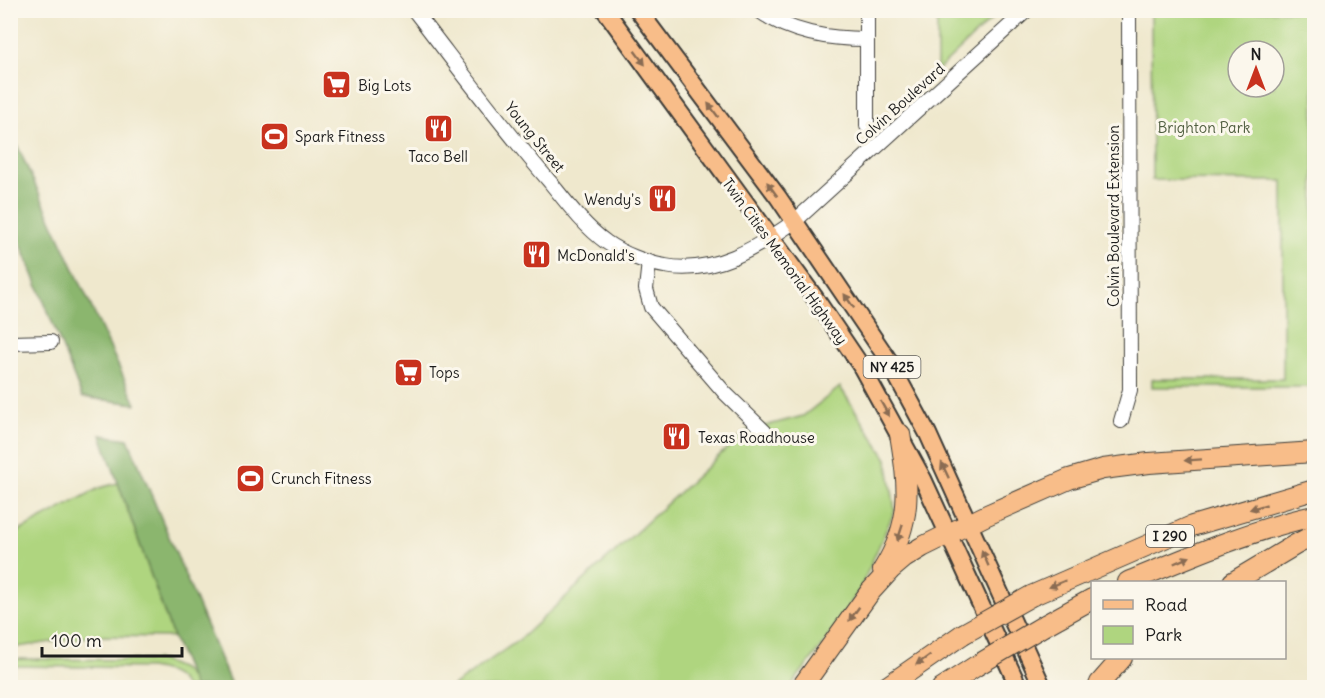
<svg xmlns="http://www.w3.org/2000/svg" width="1325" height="698" font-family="Delius,sans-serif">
	<rect width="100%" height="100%" fill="#fbf7ec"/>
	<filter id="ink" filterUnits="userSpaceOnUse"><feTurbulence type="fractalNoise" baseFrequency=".0167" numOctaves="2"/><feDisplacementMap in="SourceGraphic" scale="12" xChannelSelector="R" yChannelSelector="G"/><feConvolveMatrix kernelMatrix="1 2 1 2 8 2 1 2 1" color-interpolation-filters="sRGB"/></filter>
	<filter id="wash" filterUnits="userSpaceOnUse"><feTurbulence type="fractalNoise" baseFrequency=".008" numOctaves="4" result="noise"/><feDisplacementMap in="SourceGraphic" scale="24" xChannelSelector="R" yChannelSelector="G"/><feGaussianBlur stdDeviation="1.35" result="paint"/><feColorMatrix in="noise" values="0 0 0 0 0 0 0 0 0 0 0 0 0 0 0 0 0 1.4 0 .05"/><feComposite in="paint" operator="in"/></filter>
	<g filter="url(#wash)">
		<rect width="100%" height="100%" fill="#efe8cd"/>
		<g fill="#afd57f" stroke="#66784e" stroke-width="1.5" fill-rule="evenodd">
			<path d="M 937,11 L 937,10 L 1000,11 L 937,71 Z"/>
			<path d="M 1151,11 L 1314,11 L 1314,387 L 1152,387 L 1152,379 L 1283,379 L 1283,181 L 1152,180 ZM 1238,51 L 1274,51 L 1274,87 L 1238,87 Z"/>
			<path d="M 840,387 L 887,459 L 895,510 L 860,589 L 825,642 L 790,687 L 450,688 L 520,639 L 746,431 L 803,416 Z"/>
			<path d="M 118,483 L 173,637 L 93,636 L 11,648 L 10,536 L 99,488 Z"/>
			<path d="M 11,659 L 161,660 L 184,670 L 197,687 L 185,687 C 178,673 166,671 150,668 L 11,666 Z"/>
		</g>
		<g fill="#8bb66e" stroke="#546945" stroke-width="1.5">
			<path d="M 10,132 L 11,132 L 136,404 L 82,397 L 11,219 Z"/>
			<path d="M 101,435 L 128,439 L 232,687 L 194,687 L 173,637 Z"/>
		</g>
	</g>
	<g filter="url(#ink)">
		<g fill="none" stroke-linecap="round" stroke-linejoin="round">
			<defs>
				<g id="minor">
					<path d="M 414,10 C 459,68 502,127 550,182 C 567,203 584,226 606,242 C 622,253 645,263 665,266 C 713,275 757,248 795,221 L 1027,10"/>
					<path d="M 758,10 C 790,33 828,39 867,39"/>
					<path d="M 867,126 L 867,10"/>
					<path d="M 649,262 L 646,289 L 651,307 L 725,393 L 765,432"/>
					<path d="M 10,343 L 51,342"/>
					<path d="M 1121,421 L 1130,390 L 1129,10"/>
				</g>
				<g id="major">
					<path d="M 605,10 L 815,298 L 861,366 L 923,479 L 1019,688"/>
					<path d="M 638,10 L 778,197 L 887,358 L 928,434 L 1043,688"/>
				</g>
				<g id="highway">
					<path d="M 883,570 C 913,521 909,489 900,434"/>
					<path d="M 1128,582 C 1186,558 1253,529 1314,516"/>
					<path d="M 1233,582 L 1295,545 L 1314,535"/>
					<path d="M 1031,596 L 1192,526 L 1314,490"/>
					<path d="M 1045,625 L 1092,599"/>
					<path d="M 801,688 L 870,592 L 891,569 L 904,558 L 922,547 L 987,515 L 1069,479 L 1103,469 L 1149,463 L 1314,452"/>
					<path d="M 885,688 L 963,634"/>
					<path d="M 942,688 L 976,666"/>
					<path d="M 1098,688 L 1100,683 L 1122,658"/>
				</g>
			</defs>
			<use href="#minor" stroke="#3c3b37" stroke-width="16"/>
			<use href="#major" stroke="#3c3b37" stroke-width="20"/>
			<use href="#highway" stroke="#3c3b37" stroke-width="22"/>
			<use href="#minor" stroke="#fff" stroke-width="14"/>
			<use href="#major" stroke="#f8bd89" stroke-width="16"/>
			<use href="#highway" stroke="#f8bd89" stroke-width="20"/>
			<defs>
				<g id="highway-bridge">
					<path d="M 963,634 L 1031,596"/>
					<path d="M 976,666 L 1045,625"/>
				</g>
			</defs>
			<use href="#highway-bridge" stroke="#3c3b37" stroke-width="22" stroke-linecap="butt"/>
			<use href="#highway-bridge" stroke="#f8bd89" stroke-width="20"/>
		</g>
		<defs><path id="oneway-solid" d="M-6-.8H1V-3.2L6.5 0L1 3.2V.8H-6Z" transform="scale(1.5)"/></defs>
		<g fill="#8a6c52">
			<use href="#oneway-solid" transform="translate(640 58) rotate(53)"/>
			<use href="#oneway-solid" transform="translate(713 110) rotate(-127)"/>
			<use href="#oneway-solid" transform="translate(772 189) rotate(-126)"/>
			<use href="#oneway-solid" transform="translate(849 301) rotate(-125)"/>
			<use href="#oneway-solid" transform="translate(885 409) rotate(60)"/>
			<use href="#oneway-solid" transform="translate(1193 460) rotate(176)"/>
			<use href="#oneway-solid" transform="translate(945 470) rotate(-115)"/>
			<use href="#oneway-solid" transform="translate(1258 507) rotate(164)"/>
			<use href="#oneway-solid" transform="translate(900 533) rotate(108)"/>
			<use href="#oneway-solid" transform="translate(985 558) rotate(-113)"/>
			<use href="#oneway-solid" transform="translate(1182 560) rotate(-23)"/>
			<use href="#oneway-solid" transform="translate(1057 584) rotate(157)"/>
			<use href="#oneway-solid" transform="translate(854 614) rotate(126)"/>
			<use href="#oneway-solid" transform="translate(923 660) rotate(145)"/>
		</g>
	</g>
	<defs>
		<symbol id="supermarket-square" viewBox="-11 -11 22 22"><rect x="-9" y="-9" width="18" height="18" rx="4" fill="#c8321e" stroke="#fbf7ec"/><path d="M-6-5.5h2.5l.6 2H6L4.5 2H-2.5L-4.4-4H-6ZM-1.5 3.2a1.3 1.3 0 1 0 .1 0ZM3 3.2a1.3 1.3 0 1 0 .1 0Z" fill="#fff"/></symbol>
		<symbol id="restaurant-square" viewBox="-11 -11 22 22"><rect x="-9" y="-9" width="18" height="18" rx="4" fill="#c8321e" stroke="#fbf7ec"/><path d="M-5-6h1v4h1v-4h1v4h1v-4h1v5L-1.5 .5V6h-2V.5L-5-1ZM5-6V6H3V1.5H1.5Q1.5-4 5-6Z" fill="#fff"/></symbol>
		<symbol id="stadium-square" viewBox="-11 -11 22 22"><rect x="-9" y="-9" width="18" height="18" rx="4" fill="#c8321e" stroke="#fbf7ec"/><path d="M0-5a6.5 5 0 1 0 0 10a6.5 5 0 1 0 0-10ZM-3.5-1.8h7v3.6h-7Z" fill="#fff"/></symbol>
	</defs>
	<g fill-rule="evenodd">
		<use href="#supermarket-square" x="320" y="68" width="33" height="33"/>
		<use href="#restaurant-square" x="422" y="112" width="33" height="33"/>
		<use href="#stadium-square" x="258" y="120" width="33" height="33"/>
		<use href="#restaurant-square" x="646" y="182" width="33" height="33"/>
		<use href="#restaurant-square" x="520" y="238" width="33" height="33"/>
		<use href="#supermarket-square" x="392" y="356" width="33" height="33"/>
		<use href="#restaurant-square" x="660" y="420" width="33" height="33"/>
		<use href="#stadium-square" x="234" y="462" width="33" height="33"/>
	</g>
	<g text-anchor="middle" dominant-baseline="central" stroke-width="6" stroke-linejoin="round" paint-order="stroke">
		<g fill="#fbf7ec" stroke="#5f5e5a" stroke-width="1.5">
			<rect x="863.5" y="356" width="57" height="22" rx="4.5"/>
			<rect x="1146" y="525" width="48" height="22" rx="4.5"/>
		</g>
		<g font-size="14" font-weight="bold" fill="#1c1c1c">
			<text x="892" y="367">NY 425</text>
			<text x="1170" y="536">I 290</text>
		</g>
		<g font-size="15" fill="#1c1c1c" stroke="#fbf7ec" text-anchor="start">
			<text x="358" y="85">Big Lots</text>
			<text x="295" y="136">Spark Fitness</text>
			<text x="438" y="156" text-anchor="middle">Taco Bell</text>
			<text x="641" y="199" text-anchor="end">Wendy's</text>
			<text x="557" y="255">McDonald's</text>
			<text x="429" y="372">Tops</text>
			<text x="698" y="437">Texas Roadhouse</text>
			<text x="271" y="478">Crunch Fitness</text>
		</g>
		<g font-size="15" fill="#1c1c1c" stroke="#fbf7ec">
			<text transform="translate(900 104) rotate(-42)">Colvin Boulevard</text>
			<text transform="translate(535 137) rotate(51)">Young Street</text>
			<text transform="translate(1113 216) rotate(-90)">Colvin Boulevard Extension</text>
			<text transform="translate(785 261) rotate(54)">Twin Cities Memorial Highway</text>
		</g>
		<g font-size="15" fill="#4f5d3f" stroke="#fbf7ec">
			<text x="1204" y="127">Brighton Park</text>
		</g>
	</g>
	<rect width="1325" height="698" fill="none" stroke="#fbf7ec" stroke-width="36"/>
	<rect x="1091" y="581" width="195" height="78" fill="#fbf7ec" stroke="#a29f99" stroke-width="1.5"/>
	<rect x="1103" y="600" width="30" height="9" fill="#f8bd89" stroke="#a29f99" stroke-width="1.5"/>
	<text x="1145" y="611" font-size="18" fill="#1c1c1c">Road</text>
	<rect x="1103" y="626" width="30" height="18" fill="#afd57f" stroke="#a29f99" stroke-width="1.5"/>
	<text x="1145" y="641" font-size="18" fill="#1c1c1c">Park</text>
	<g transform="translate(1256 69)"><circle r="28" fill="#fbf7ec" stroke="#a29f99" stroke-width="1.5"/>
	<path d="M0-4.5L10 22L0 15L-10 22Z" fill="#c8321e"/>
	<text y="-9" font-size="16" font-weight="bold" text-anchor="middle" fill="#1c1c1c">N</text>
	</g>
	<path d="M42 647v9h140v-9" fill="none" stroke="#1c1c1c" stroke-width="3"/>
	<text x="51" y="647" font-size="18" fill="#1c1c1c" stroke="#fbf7ec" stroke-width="4.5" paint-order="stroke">100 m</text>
</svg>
